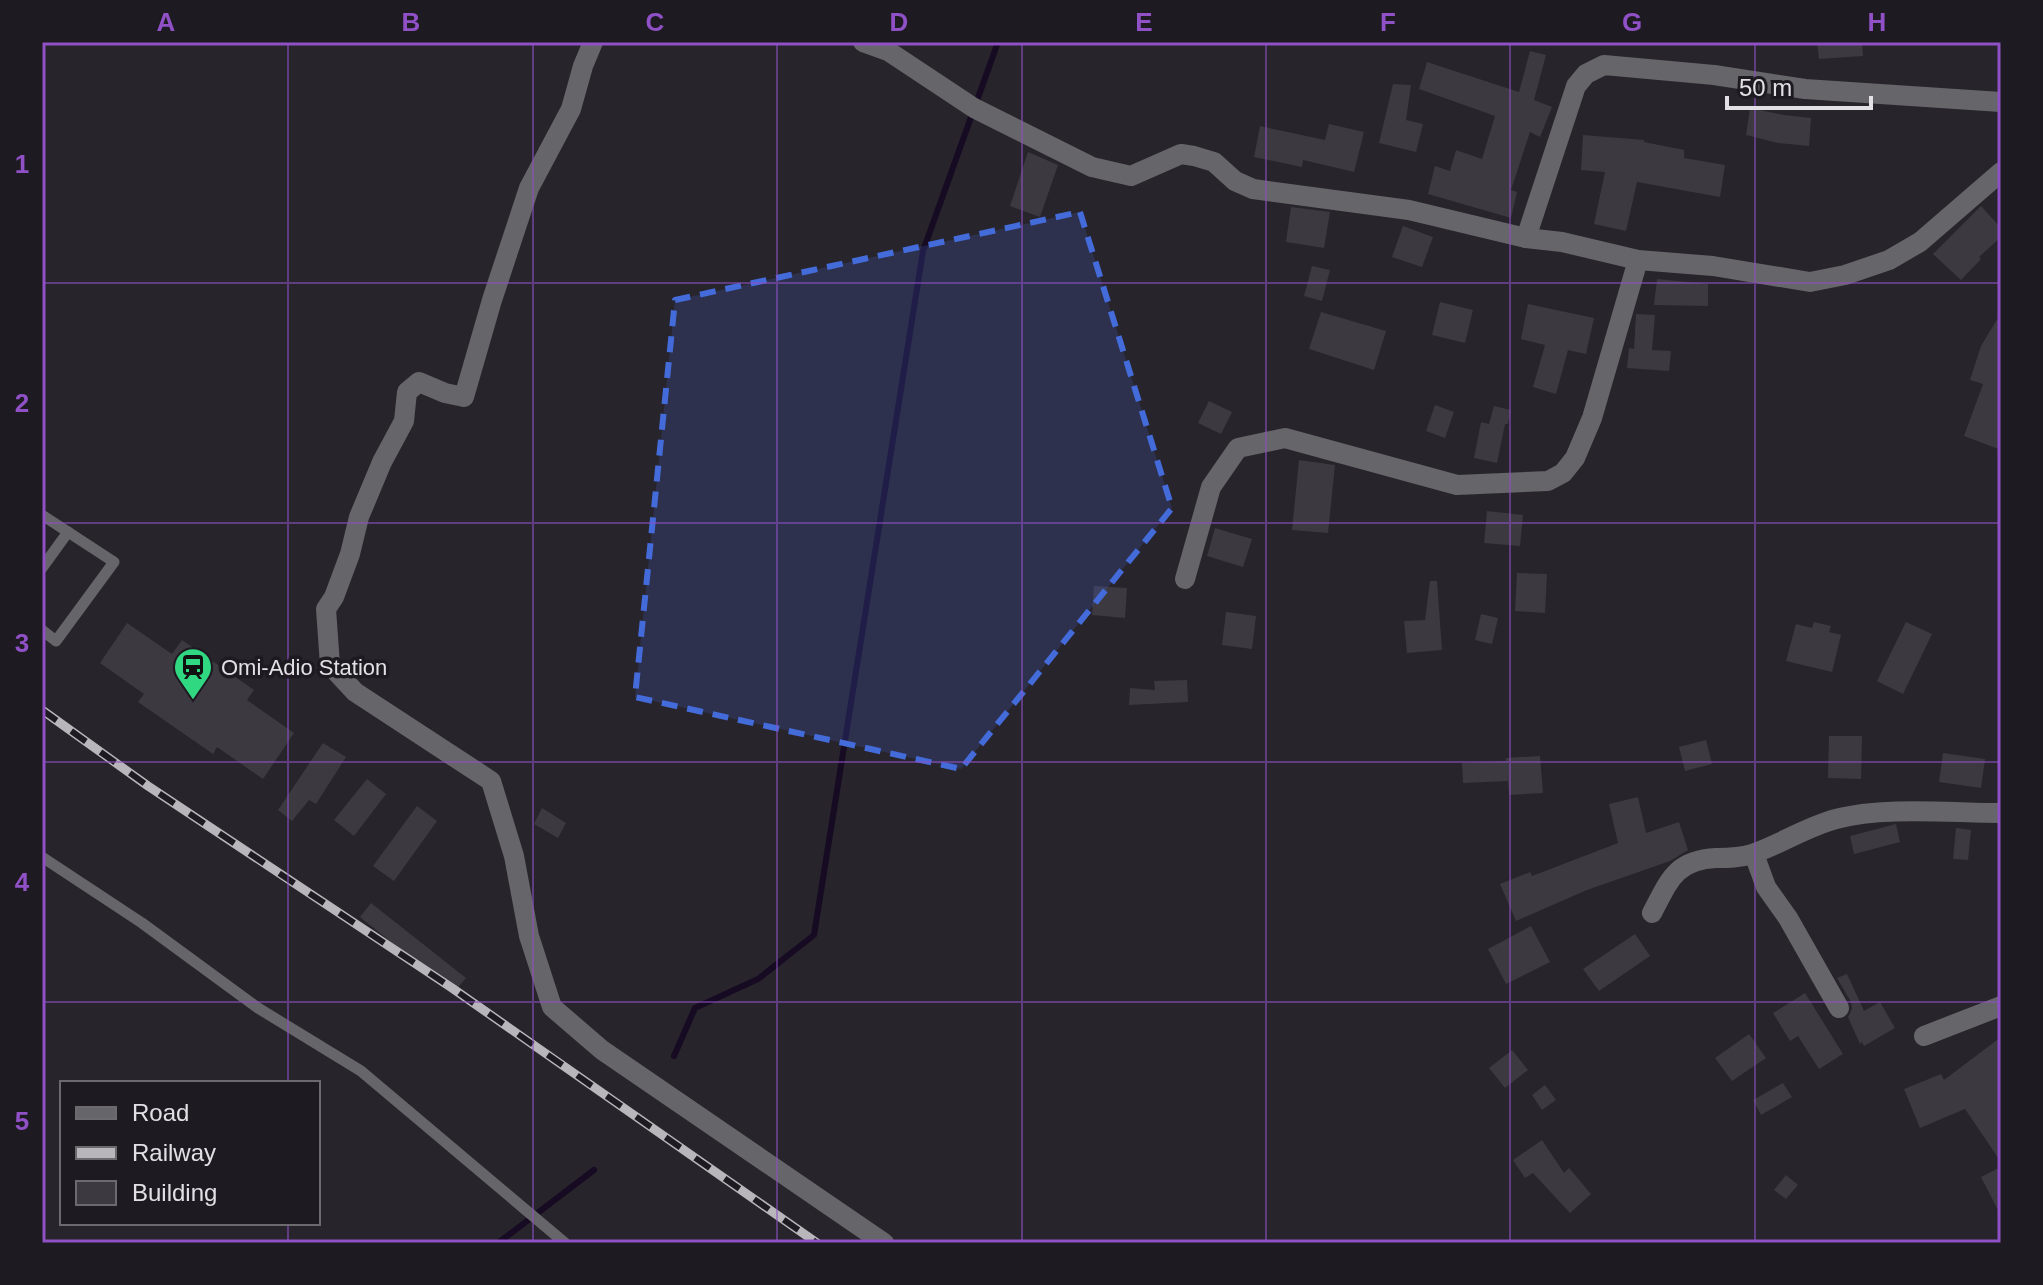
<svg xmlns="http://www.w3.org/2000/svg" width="2043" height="1285" font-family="Arial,sans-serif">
	<rect width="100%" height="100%" fill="#27242b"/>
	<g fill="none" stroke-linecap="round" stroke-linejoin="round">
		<g stroke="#170a23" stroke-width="6">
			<path d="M 674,1056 L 695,1008 L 758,979 L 814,935 L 923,251 L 998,42"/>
			<path d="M 498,1243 L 594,1170"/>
		</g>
	</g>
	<g fill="#3c3941">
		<path d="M 1817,42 L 1862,42 L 1863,56 L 1819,59 Z"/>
		<path d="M 1530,51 L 1546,55 L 1534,100 L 1552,107 L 1540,137 L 1530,132 L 1511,190 L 1517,192 L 1511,218 L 1428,194 L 1435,166 L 1450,171 L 1456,150 L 1482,159 L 1495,116 L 1419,89 L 1427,62 L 1519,92 Z"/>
		<path d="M 1393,84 L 1411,85 L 1406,120 L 1423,124 L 1416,152 L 1379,143 Z"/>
		<path d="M 1750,108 L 1784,115 L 1811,118 L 1809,146 L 1778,143 L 1746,135 Z"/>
		<path d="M 1329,124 L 1364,132 L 1354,172 L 1303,160 L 1302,167 L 1254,157 L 1260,126 L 1325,140 Z"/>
		<path d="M 1583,135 L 1644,140 L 1644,142 L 1684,150 L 1684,158 L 1725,165 L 1720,197 L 1637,182 L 1626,231 L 1594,224 L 1605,172 L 1581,170 Z"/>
		<path d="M 1028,152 L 1058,165 L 1040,217 L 1010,206 Z"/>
		<path d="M 1981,206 L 2001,228 L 2001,237 L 1979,257 L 1981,259 L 1961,280 L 1933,254 Z"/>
		<path d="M 1291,207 L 1330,212 L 1324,248 L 1286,242 Z"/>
		<path d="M 1403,226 L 1433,237 L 1422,267 L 1392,257 Z"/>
		<path d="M 1312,266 L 1330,270 L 1322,301 L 1304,296 Z"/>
		<path d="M 1657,279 L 1708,284 L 1708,306 L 1654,305 Z"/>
		<path d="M 1440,302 L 1473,310 L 1465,343 L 1432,335 Z"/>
		<path d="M 1528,304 L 1594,318 L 1586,354 L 1568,350 L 1556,394 L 1533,387 L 1545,345 L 1521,339 Z"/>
		<path d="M 1321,312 L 1386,331 L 1374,370 L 1309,349 Z"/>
		<path d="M 2001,313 L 2001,450 L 1964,436 L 1983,384 L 1970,380 L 1981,346 Z"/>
		<path d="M 1636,314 L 1655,315 L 1652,350 L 1671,351 L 1669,371 L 1627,368 L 1629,348 L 1634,349 Z"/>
		<path d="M 1209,401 L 1232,412 L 1221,434 L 1198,423 Z"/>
		<path d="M 1435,405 L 1454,412 L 1445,438 L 1426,431 Z"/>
		<path d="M 1494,406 L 1511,410 L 1508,424 L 1505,424 L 1497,463 L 1474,458 L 1481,422 L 1489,424 Z"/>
		<path d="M 1299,460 L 1335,465 L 1328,533 L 1292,530 Z"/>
		<path d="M 1487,511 L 1523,515 L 1520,546 L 1484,543 Z"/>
		<path d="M 1215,528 L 1252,539 L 1243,567 L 1207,556 Z"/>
		<path d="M 1517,573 L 1547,574 L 1545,613 L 1515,611 Z"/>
		<path d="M 1430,581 L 1437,581 L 1442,650 L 1407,653 L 1404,621 L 1425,620 Z"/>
		<path d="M 1094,586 L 1127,588 L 1125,618 L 1092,615 Z"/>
		<path d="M 1226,612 L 1256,616 L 1252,649 L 1222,645 Z"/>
		<path d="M 1481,614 L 1498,618 L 1492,644 L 1475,640 Z"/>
		<path d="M 1814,622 L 1831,626 L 1829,632 L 1841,635 L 1832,672 L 1786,661 L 1796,624 L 1812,628 Z"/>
		<path d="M 1906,622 L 1932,634 L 1903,694 L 1877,681 Z"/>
		<path d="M 127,623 L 172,654 L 182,640 L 254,690 L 247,700 L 294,733 L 263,779 L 217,747 L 213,754 L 138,702 L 144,694 L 100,663 Z"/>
		<path d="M 1187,680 L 1188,702 L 1129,705 L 1130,688 L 1155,690 L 1154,681 Z"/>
		<path d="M 1829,736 L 1862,736 L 1861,779 L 1828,778 Z"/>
		<path d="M 1706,740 L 1712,764 L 1685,771 L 1679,747 Z"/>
		<path d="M 323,743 L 346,757 L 316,804 L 309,800 L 292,821 L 278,810 Z"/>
		<path d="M 1943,753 L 1985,759 L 1981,788 L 1939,782 Z"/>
		<path d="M 1540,756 L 1543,793 L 1509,795 L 1508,781 L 1463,783 L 1462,763 L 1506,761 L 1506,758 Z"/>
		<path d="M 367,779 L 386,794 L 354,836 L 334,820 Z"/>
		<path d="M 1638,797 L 1646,833 L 1679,822 L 1688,850 L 1670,861 L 1587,890 L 1516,921 L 1500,884 L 1530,872 L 1532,876 L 1618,843 L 1609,804 Z"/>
		<path d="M 417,806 L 437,821 L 394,881 L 373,866 Z"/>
		<path d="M 542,808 L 566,823 L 558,838 L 534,824 Z"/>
		<path d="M 1896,824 L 1900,842 L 1854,854 L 1850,836 Z"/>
		<path d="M 1956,828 L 1971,830 L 1968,860 L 1953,859 Z"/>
		<path d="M 371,903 L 466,978 L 454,992 L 360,917 Z"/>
		<path d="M 1531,926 L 1550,962 L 1506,984 L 1488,949 Z"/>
		<path d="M 1635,934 L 1650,956 L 1599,991 L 1583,969 Z"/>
		<path d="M 1847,974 L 1864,1011 L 1880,1002 L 1895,1028 L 1864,1046 L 1862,1042 L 1860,1044 L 1848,1017 L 1852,1009 L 1851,1002 L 1837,978 Z"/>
		<path d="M 1805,993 L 1843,1054 L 1819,1069 L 1798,1036 L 1790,1041 L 1773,1013 Z"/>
		<path d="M 1749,1034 L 1766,1058 L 1732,1081 L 1715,1058 Z"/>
		<path d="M 2001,1037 L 2001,1162 L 1965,1109 L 1920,1128 L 1904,1089 L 1941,1074 L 1944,1080 Z"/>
		<path d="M 1512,1050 L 1528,1070 L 1505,1088 L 1489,1068 Z"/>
		<path d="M 1783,1083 L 1792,1097 L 1761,1115 L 1753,1100 Z"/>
		<path d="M 1545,1085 L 1556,1100 L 1542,1110 L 1532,1095 Z"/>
		<path d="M 1542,1140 L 1564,1173 L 1569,1168 L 1591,1194 L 1570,1213 L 1533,1173 L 1525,1178 L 1513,1160 Z"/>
		<path d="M 2001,1167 L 2001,1216 L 1981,1177 Z"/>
		<path d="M 1786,1175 L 1798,1185 L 1786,1199 L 1774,1190 Z"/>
	</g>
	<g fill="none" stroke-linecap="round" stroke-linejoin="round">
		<g stroke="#666569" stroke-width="11">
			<path d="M 42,515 L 114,562 L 56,641 L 42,630"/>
			<path d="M 42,568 L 68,532"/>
			<path d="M 42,857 L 142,923 L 258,1008 L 361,1071 L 565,1243"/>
		</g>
		<g stroke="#666569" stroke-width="20">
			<path d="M 593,42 L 583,66 L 571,109 L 529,188 L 492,300 L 464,397 L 445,393 L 419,382 L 407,392 L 404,421 L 382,462 L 359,517 L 350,554 L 334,597 L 326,609 L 330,665 L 355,692 L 491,781 L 514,856 L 529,936 L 552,1007 L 602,1050 L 884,1243"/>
			<path d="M 863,42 L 888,51 L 974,108 L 1092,167 L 1131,176 L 1181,154 L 1194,156 L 1214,162 L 1235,181 L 1253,189 L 1409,210 L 1526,238 L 1562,242 L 1638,260 L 1713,266 L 1810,282 L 1845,275 L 1889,260 L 1920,242 L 2001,172"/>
			<path d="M 1526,238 L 1576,86 L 1586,74 L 1604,65 L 1714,75 L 1805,89 L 2001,102"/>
			<path d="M 1185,579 L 1211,487 L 1238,448 L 1285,438 L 1457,485 L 1548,481 L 1563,473 L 1575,458 L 1592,418 L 1638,260"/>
			<path d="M 1754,854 L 1766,887 L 1788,918 L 1839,1008"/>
			<path d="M 1652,913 C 1669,881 1675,860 1716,858 C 1728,858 1740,858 1752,854 C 1781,844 1806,827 1836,819 C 1883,806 1952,813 2001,813"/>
			<path d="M 1924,1036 L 2001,1006"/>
		</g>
		<defs>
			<path id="rail" d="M 42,710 L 148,786 L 452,988 L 817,1243"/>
		</defs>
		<use href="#rail" stroke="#b8b6bb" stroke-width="9"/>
		<use href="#rail" stroke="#1d1a21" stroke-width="6" stroke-dasharray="18" stroke-linecap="butt"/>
	</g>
	<path fill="#446bda" fill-opacity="0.2" stroke="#446bda" stroke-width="6" stroke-dasharray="16 10" stroke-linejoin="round" d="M 1080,212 L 1172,508 L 961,769 L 635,697 L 675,300 Z"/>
	<path fill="none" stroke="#9050c6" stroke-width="2" stroke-opacity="0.55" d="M 288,42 L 288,1083M 533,42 L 533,1243M 777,42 L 777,1243M 1022,42 L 1022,1243M 1266,42 L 1266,1243M 1510,42 L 1510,1243M 1755,42 L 1755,1243M 42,283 L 2001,283M 42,523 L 2001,523M 42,762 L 2001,762M 42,1002 L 2001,1002M 288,1223 L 288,1243"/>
	<defs>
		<symbol id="station-pin" viewBox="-11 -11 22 30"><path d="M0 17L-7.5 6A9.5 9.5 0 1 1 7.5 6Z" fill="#31d882" stroke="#1d1a21"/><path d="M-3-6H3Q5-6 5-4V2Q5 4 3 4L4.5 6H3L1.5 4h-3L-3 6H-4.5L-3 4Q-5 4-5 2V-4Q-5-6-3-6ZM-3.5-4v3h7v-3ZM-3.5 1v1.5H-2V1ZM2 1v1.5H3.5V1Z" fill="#111"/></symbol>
	</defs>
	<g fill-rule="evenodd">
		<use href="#station-pin" x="171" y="645" width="44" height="60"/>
	</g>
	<g text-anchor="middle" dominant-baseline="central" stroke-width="7" stroke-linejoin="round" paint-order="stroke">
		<g font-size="22" fill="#e2e0e4" stroke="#1d1a21" text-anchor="start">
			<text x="221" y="667">Omi-Adio Station</text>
		</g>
	</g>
	<rect width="2043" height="1285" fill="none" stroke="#1d1a21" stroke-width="88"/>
	<rect x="60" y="1081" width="260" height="144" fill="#1d1a21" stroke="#6c696f" stroke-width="2"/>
	<rect x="76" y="1107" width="40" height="12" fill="#666569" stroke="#6c696f" stroke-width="2"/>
	<text x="132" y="1121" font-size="24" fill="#e2e0e4">Road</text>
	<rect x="76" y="1147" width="40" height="12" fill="#b8b6bb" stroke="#6c696f" stroke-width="2"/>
	<text x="132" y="1161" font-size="24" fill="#e2e0e4">Railway</text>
	<rect x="76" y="1181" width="40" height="24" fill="#3c3941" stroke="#6c696f" stroke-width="2"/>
	<text x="132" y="1201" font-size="24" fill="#e2e0e4">Building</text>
	<path d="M1727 96v12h144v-12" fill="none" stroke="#e2e0e4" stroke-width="4"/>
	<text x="1739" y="96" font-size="24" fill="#e2e0e4" stroke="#1d1a21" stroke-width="6" paint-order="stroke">50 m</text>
	<rect x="44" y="44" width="1955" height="1197" fill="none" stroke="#9050c6" stroke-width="3"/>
	<g font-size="26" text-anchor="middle" font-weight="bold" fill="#9050c6">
		<text x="166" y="31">A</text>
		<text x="411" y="31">B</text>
		<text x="655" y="31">C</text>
		<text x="899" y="31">D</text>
		<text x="1144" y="31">E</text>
		<text x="1388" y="31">F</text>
		<text x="1632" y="31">G</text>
		<text x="1877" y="31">H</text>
		<text x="22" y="173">1</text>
		<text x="22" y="412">2</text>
		<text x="22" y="652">3</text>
		<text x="22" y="891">4</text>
		<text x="22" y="1130">5</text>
	</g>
</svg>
